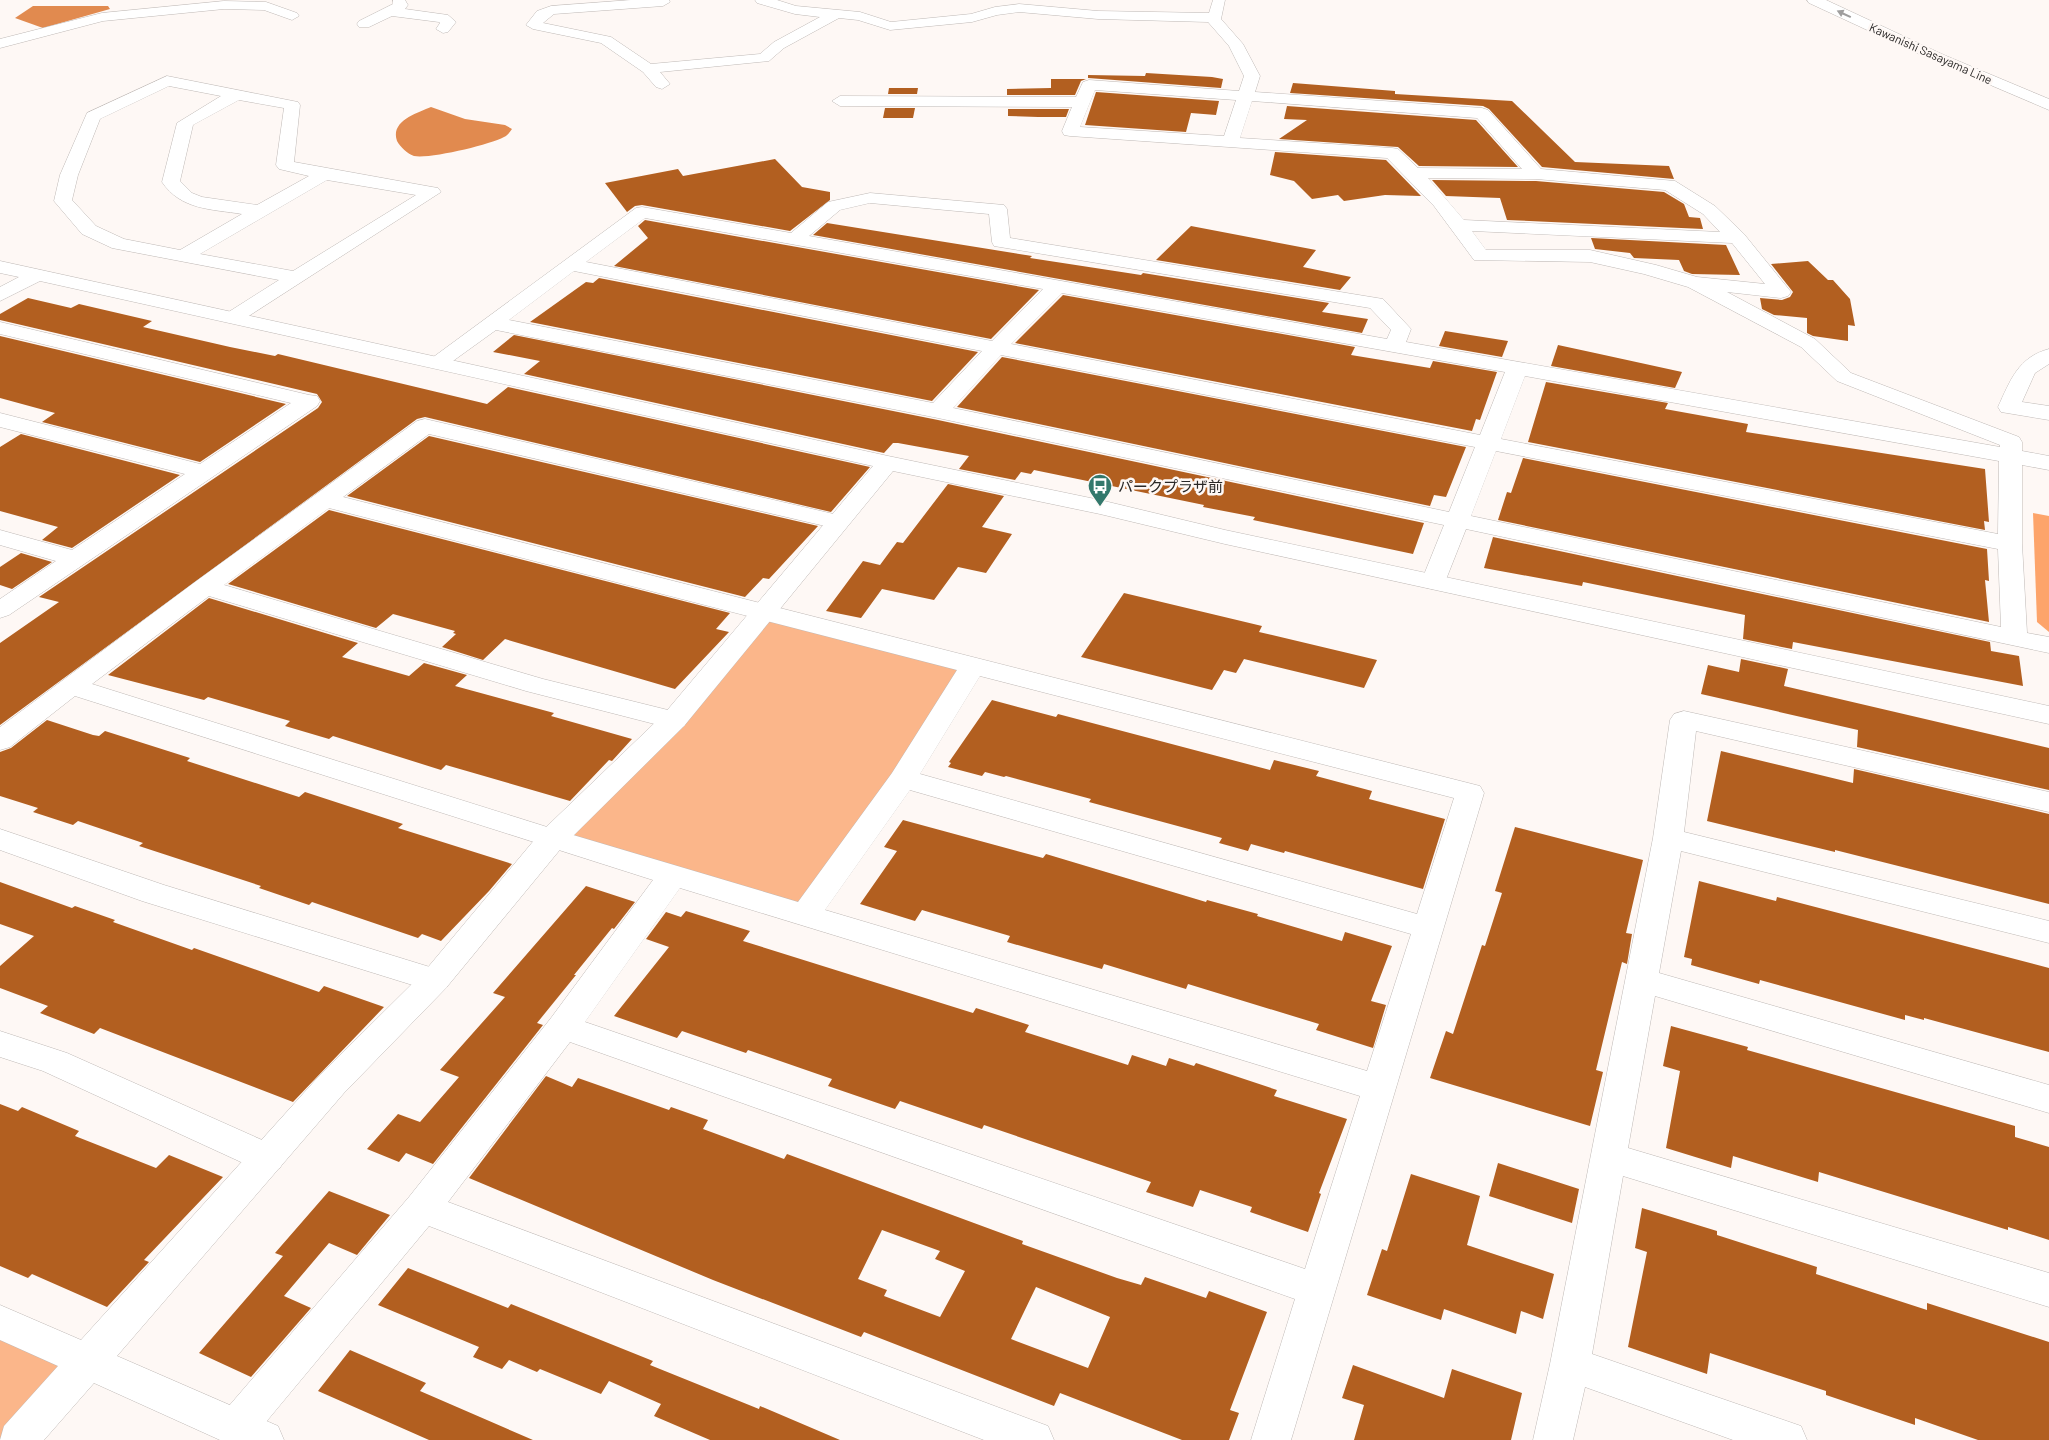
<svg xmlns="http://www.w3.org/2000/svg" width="2049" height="1440" font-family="Barlow,'Noto Sans JP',sans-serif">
	<rect width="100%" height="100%" fill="#fef8f5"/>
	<g fill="#fbb68a">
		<path d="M 764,612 L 973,665 L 806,914 L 552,839 Z"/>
		<path d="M 0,1322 L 88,1360 L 0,1440 Z"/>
	</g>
	<path fill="#fda46a" d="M 2033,513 L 2049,516 L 2049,632 L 2037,622 Z"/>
	<g fill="#e18a4f">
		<path d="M 33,6 L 108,6 L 110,9 L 43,28 L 15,18 Z"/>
		<path d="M 431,107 L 465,119 L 505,125 L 512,129 C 510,132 507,136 504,137 C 489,145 430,159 414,156 C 408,154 400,147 397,141 C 390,121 417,113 431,107 Z"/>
	</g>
	<g fill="#b25f20" fill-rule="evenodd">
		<path d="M 1146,73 L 1212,77 L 1223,79 L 1221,88 L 1088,78 L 1088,75 L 1145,76 Z"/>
		<path d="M 1051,79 L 1086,79 L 1081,81 L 1075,95 L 1007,95 L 1007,89 L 1051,88 Z"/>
		<path d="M 1293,83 L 1395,91 L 1395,94 L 1512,101 L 1575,162 L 1669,166 L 1674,179 L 1542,167 L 1489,109 L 1483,106 L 1290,93 Z"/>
		<path d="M 889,88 L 918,88 L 917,94 L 888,94 Z"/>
		<path d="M 1096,92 L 1219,101 L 1216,115 L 1191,113 L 1186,132 L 1085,125 Z"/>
		<path d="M 1287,106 L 1476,120 L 1518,167 L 1419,166 L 1398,147 L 1279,139 L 1307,120 L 1284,119 Z"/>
		<path d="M 885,108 L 915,108 L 913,118 L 883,118 Z"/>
		<path d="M 1008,109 L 1069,109 L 1066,117 L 1038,117 L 1008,116 Z"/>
		<path d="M 1275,152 L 1386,160 L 1421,196 L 1385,195 L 1344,201 L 1338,195 L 1312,199 L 1294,181 L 1270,175 Z"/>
		<path d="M 775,159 L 802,187 L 830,192 L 830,200 L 790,231 L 642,205 L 635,206 L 627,212 L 605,183 L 678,169 L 683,176 Z"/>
		<path d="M 1432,180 L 1536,181 L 1664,192 L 1684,204 L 1689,217 L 1700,218 L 1703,229 L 1507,220 L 1500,198 L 1446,196 Z"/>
		<path d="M 645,220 L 1039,290 L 991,339 L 614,266 L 648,238 L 638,226 Z"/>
		<path d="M 827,223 L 1032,256 L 1030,258 L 1141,275 L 1143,273 L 1329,303 L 1322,312 L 1368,319 L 1362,333 L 813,235 Z"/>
		<path d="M 1191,226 L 1316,250 L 1303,267 L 1351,277 L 1340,290 L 1156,260 Z"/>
		<path d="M 1591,238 L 1726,245 L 1740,275 L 1692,274 L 1684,271 L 1679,260 L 1634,258 L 1630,253 L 1595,249 Z"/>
		<path d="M 1808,261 L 1828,280 L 1833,280 L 1850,299 L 1855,326 L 1848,325 L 1848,341 L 1813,336 L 1807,333 L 1807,318 L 1774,315 L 1762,309 L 1760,298 L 1782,300 L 1790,297 L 1793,292 L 1771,264 Z"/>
		<path d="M 599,278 L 978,352 L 932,401 L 530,322 L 586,282 L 593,283 Z"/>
		<path d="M 1063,295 L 1355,347 L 1351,355 L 1430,368 L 1433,361 L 1497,372 L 1480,420 L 1476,419 L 1472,431 L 1015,343 Z"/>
		<path d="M 28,298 L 71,308 L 79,304 L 152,321 L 143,327 L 230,347 L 275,356 L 278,354 L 487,404 L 508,387 L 870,467 L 831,512 L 425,417 L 417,419 L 0,725 L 0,643 L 59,602 L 39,597 L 318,408 L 322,402 L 317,394 L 0,320 L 0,314 Z"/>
		<path d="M 1445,331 L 1508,341 L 1502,357 L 1439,346 Z"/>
		<path d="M 514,335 L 938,420 L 1424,523 L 1413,554 L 1253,520 L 1255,517 L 1203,507 L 1204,505 L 1034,470 L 1031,474 L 1021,472 L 1015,480 L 959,469 L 969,456 L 898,443 L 893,443 L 884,453 L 524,374 L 540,361 L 493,352 Z"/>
		<path d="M 0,336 L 286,404 L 200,462 L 42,422 L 55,413 L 0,398 Z"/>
		<path d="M 1558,345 L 1595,353 L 1682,372 L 1675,388 L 1551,366 Z"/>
		<path d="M 1002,357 L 1466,447 L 1446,497 L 1434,495 L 1430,506 L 957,407 Z"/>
		<path d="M 1546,382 L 1668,403 L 1665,409 L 1748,424 L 1746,432 L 1985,469 L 1989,522 L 1984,521 L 1985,530 L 1528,442 Z"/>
		<path d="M 21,434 L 180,475 L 72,548 L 42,540 L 58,527 L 0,511 L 0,447 Z"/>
		<path d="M 429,436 L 818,526 L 769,579 L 763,578 L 745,597 L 347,496 Z"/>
		<path d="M 1523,458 L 1987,549 L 1989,581 L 1985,580 L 1989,622 L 1498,520 L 1507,492 L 1511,493 Z"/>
		<path d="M 948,484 L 1004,496 L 982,527 L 1012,534 L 986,573 L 958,567 L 934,600 L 882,589 L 861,618 L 826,611 L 863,561 L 880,565 L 897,542 L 903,543 Z"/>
		<path d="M 329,510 L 730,613 L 716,629 L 729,632 L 675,689 L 505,639 L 483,660 L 442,647 L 456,634 L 453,633 L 455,631 L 393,614 L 376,628 L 228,584 Z"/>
		<path d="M 1493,537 L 1990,642 L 1991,651 L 2019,656 L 2023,686 L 1793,642 L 1792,649 L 1743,639 L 1745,615 L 1583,582 L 1582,586 L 1484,568 Z"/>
		<path d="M 21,553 L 52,562 L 12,589 L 0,585 L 0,567 Z"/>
		<path d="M 1124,593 L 1262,626 L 1259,632 L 1377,660 L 1364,688 L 1244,659 L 1236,673 L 1224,670 L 1212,690 L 1081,657 Z"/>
		<path d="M 209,598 L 358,643 L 342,657 L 409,676 L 424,663 L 467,675 L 455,686 L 554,713 L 551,716 L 632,739 L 612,761 L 609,760 L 570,801 L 446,765 L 441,770 L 333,736 L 329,739 L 285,726 L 290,721 L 208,697 L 204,700 L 108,675 Z"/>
		<path d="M 1741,659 L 1788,669 L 1784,686 L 2049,748 L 2049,790 L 1857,747 L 1858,730 L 1701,694 L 1708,665 L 1739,672 Z"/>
		<path d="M 992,700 L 1056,717 L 1058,714 L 1270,770 L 1274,760 L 1319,771 L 1316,776 L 1372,791 L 1369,799 L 1445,819 L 1423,889 L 1285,851 L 1284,853 L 1251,844 L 1248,851 L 1219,843 L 1222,838 L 1089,802 L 1091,799 L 1006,776 L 1004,777 L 985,772 L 982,776 L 948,767 L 951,763 L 949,762 Z"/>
		<path d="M 47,720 L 93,735 L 99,736 L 105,731 L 190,758 L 187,761 L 299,797 L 305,792 L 403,824 L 398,828 L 512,864 L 489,891 L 441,941 L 422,934 L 418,938 L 312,902 L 309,905 L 259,888 L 261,886 L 139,846 L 143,843 L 78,821 L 73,825 L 33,812 L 38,808 L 0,796 L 0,752 L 11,748 Z"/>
		<path d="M 1721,751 L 1853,783 L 1854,769 L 2049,814 L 2049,904 L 1835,850 L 1835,852 L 1707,821 Z"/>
		<path d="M 903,820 L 1043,858 L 1046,854 L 1206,902 L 1207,900 L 1258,914 L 1257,916 L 1342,941 L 1345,932 L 1392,946 L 1371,1001 L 1386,1005 L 1373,1048 L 1316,1030 L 1319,1024 L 1188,984 L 1186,989 L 1104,964 L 1102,969 L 1007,942 L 1010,936 L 922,910 L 915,921 L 860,904 L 897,851 L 884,847 Z"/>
		<path d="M 1515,827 L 1643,860 L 1626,933 L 1632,934 L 1627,964 L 1622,962 L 1596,1070 L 1603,1072 L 1590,1126 L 1430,1078 L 1446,1031 L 1453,1034 L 1482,945 L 1485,946 L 1502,893 L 1495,891 Z"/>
		<path d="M 1699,881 L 1776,901 L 1777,897 L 2049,968 L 2049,1052 L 1924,1018 L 1924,1020 L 1905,1015 L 1905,1020 L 1760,980 L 1759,984 L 1691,965 L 1692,959 L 1684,957 Z"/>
		<path d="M 0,882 L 72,908 L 75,906 L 115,920 L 113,922 L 192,950 L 194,948 L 319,992 L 324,986 L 384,1007 L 293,1102 L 100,1028 L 94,1034 L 40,1013 L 48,1006 L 0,988 L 0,966 L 34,936 L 0,924 Z"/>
		<path d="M 586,886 L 635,902 L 614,929 L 612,928 L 574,975 L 576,975 L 537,1023 L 543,1025 L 433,1164 L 406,1153 L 399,1162 L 367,1149 L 398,1114 L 420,1122 L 459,1077 L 440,1070 L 505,997 L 493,993 Z"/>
		<path d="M 686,911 L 750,931 L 743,941 L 973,1013 L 976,1008 L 1029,1025 L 1025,1032 L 1128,1065 L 1132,1055 L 1166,1066 L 1169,1058 L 1194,1066 L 1196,1063 L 1277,1090 L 1274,1096 L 1347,1119 L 1319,1193 L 1321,1194 L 1308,1232 L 1250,1212 L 1252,1207 L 1200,1190 L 1193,1207 L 1146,1192 L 1151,1182 L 984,1125 L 982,1129 L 900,1101 L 895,1109 L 828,1086 L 832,1079 L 748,1050 L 746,1053 L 682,1031 L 677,1038 L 614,1016 L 669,947 L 646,939 L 666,912 L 681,917 Z"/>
		<path d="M 1671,1026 L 1748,1047 L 1747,1050 L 2015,1126 L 2015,1137 L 2049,1147 L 2049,1240 L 2008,1227 L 2008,1230 L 1819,1172 L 1818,1182 L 1733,1156 L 1731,1168 L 1666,1148 L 1680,1071 L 1663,1066 Z"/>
		<path d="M 546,1076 L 572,1087 L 578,1078 L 669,1110 L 671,1107 L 708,1120 L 703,1129 L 784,1159 L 787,1154 L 1023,1241 L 1022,1244 L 1117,1278 L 1141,1285 L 1145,1277 L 1206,1298 L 1209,1291 L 1267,1312 L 1230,1410 L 1239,1413 L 1229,1440 L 1182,1440 L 1060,1393 L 1054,1406 L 864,1332 L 861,1337 L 713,1280 L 469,1178 ZM 882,1230 L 940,1251 L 935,1259 L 965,1271 L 940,1317 L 884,1296 L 887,1290 L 858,1279 ZM 1036,1287 L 1110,1317 L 1088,1368 L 1011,1339 Z"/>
		<path d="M 0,1104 L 18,1111 L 22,1107 L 79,1131 L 75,1136 L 156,1168 L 169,1155 L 223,1177 L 144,1260 L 149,1262 L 107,1307 L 32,1274 L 28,1278 L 0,1266 Z"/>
		<path d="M 1498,1163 L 1579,1189 L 1572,1223 L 1489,1196 Z"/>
		<path d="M 1411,1174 L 1480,1196 L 1467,1245 L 1554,1274 L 1543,1319 L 1521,1311 L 1516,1334 L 1444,1309 L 1441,1320 L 1367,1295 L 1382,1249 L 1387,1251 Z"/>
		<path d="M 329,1191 L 390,1215 L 357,1255 L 329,1243 L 284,1296 L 311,1308 L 251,1377 L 199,1353 L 283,1256 L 275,1253 Z"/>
		<path d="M 1642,1208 L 1717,1231 L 1717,1235 L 1817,1267 L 1816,1274 L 1927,1310 L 1927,1303 L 2049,1342 L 2049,1440 L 1978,1440 L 1915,1418 L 1915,1425 L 1826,1395 L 1826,1391 L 1710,1353 L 1707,1374 L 1628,1347 L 1647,1252 L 1635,1248 Z"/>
		<path d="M 408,1268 L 508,1308 L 511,1304 L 653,1361 L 650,1365 L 759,1409 L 760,1406 L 840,1440 L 710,1440 L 654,1416 L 661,1404 L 609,1381 L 601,1394 L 540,1369 L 537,1372 L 509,1360 L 502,1369 L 473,1357 L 479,1347 L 378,1305 Z"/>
		<path d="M 350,1350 L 426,1383 L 420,1391 L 533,1440 L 429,1440 L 318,1391 Z"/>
		<path d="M 1353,1365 L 1444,1398 L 1452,1369 L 1522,1393 L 1511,1440 L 1354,1440 L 1364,1405 L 1342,1398 Z"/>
	</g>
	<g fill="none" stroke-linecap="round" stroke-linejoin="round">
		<defs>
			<g id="minor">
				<path d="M 393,0 L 405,0 L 408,5 L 405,9 L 448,15 L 456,22 L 448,32 L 443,33 L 436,29 L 440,23 L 439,22 L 392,16 L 369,27 L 359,27 L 357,24 L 359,21 L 393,4 Z"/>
				<path d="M 631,0 L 669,0 L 670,2 L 663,6 L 554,14 L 543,23 L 611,37 L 651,64 L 760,54 L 774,42 L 820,17 L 795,14 L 757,3 L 755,0 L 777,0 L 796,6 L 860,12 L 891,22 L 971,14 L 995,7 L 1019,4 L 1098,11 L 1209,13 L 1213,0 L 1225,0 L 1221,19 L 1243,44 L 1260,76 L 1255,92 L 1482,108 L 1488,110 L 1541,169 L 1675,181 L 1715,206 L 1744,234 L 1791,292 L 1788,296 L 1781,298 L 1727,292 L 1815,339 L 1851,373 L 2019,437 L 2022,442 L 2022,451 L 2049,456 L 2049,470 L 2022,465 L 2022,544 L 2027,633 L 2049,637 L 2049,653 L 1466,529 L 1445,582 L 1442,587 L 1433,589 L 1424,587 L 1421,582 L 1444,525 L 938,418 L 496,330 L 446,366 L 439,368 L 432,366 L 429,362 L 432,358 L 636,208 L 642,207 L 791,233 L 828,202 L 870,193 L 1004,205 L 1007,209 L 1010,238 L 1383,299 L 1411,329 L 1406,342 L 2000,447 L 2000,445 L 1837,381 L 1801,347 L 1688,287 L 1644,274 L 1590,262 L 1474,260 L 1434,206 L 1387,158 L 1070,136 L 1064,135 L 1062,131 L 1072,107 L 840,106 L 832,101 L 840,96 L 1076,97 L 1083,82 L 1089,80 L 1239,91 L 1244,76 L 1229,46 L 1208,22 L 1098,19 L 1019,12 L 997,15 L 972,22 L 890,30 L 858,20 L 839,18 L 784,48 L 769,61 L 660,72 L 670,84 L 662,89 L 656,87 L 643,72 L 601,43 L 533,29 L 526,25 L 537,11 L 551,6 ZM 1095,90 L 1236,100 L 1224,136 L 1080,127 ZM 1252,101 L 1477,118 L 1522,169 L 1418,168 L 1398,149 L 1392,148 L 1240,138 ZM 1428,178 L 1536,179 L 1665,190 L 1703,214 L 1720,232 L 1464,220 ZM 870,203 L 989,214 L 992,242 L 994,246 L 1370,308 L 1391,330 L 1387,339 L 809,236 L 840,210 ZM 645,218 L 1043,289 L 992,341 L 586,262 ZM 1472,231 L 1732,243 L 1765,284 L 1697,277 L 1656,265 L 1590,250 L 1486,250 ZM 574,271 L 982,351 L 933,403 L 509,320 ZM 1062,293 L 1505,372 L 1480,435 L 1011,344 ZM 1001,355 L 1475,447 L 1449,512 L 953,408 ZM 1525,376 L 1999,461 L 1998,534 L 1501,439 ZM 1496,451 L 1998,549 L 2001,627 L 1471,516 Z"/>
				<path d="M 224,1 L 266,2 L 297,13 L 299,16 L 292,20 L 264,10 L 224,9 L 103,21 L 0,48 L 0,39 L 102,13 Z"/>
				<path d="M 167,76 L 298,102 L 300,105 L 294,162 L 432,187 L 438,188 L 441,192 L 241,321 L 234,323 L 227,321 L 224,317 L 227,313 L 279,280 L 112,248 L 82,234 L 54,201 L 60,175 L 87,113 ZM 169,86 L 221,96 L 177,123 L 162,182 C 181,210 211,209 242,214 L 180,250 L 124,239 L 96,226 L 72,200 L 78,175 L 100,119 ZM 239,100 L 284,108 L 276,165 L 279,169 L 309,176 L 257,205 L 202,197 L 192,193 L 180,181 L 193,125 ZM 327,180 L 416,195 L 293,271 L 200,254 Z"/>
				<path d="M 0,322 L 309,395 L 317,396 L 320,401 L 317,406 L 9,615 L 0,618 L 0,599 L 56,561 L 0,545 L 0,530 L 72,550 L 185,474 L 0,427 L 0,413 L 200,464 L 291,403 L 0,334 Z"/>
				<path d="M 2049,349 L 2049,364 L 2035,373 L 2022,402 L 2049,406 L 2049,420 L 2001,412 L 1998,407 C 2010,381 2018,357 2049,349 Z"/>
				<path d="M 425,419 L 838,515 L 846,517 L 850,522 L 846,527 L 838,529 L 429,434 L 343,497 L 1480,786 L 1484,793 L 1291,1440 L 1251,1440 L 1295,1299 L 570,1042 L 448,1202 L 1048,1426 L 1054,1440 L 984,1440 L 429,1226 L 251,1440 L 221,1440 L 216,1427 L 222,1414 L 409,1197 L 551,1018 L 653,880 L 75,696 L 10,747 L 0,750 L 0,727 L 195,582 L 417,421 ZM 329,508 L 957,670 L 892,773 L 798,902 L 563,832 L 92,684 L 209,596 L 526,691 L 674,729 L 684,726 L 688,720 L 684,714 L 543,679 L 224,585 ZM 980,676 L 1454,798 L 1417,914 L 920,774 ZM 910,790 L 1411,934 L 1367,1071 L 825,910 ZM 680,888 L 1360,1096 L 1305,1269 L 585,1022 Z"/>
				<path d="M 1684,711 L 2049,792 L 2049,812 L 1696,731 L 1684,832 L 2049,921 L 2049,943 L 1681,851 L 1659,973 L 2049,1085 L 2049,1113 L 1655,996 L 1628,1148 L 2049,1273 L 2049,1307 L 1623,1176 L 1592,1354 L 1801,1426 L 1807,1440 L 1733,1440 L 1585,1387 L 1573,1440 L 1533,1440 L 1550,1364 L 1653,838 L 1670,720 L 1674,714 Z"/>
				<path d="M 0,829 L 164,885 L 446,972 L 451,980 L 446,988 L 435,992 L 142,901 L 0,850 Z"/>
				<path d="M 0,1031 L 67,1053 L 280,1148 L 285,1158 L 280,1168 L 267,1173 L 254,1168 L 43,1071 L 0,1057 Z"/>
			</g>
			<path id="tertiary" d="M 0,261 L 888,456 L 1100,500 L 1225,530 L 2049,706 L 2049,724 L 1225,544 L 1100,514 L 893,471 L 684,726 L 563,846 L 446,988 L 344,1093 L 117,1356 L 278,1426 L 284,1440 L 220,1440 L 94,1383 L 44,1440 L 0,1440 L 4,1426 L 58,1366 L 0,1340 L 0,1305 L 81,1340 L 320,1075 L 424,972 L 541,832 L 664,714 L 873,466 L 40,281 L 0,301 L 0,287 L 19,277 L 0,273 Z"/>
			<path id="primary" d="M 1807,0 L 1826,0 L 1944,55 L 2049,99 L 2049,110 L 1934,61 L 1809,3 Z"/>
		</defs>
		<use href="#minor" stroke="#bfb9b6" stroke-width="1"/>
		<use href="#tertiary" stroke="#bfb9b6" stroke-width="1"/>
		<use href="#primary" stroke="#bfb9b6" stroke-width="1"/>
		<use href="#minor" fill="#fff" fill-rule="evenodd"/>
		<use href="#tertiary" fill="#fff" fill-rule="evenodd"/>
		<use href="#primary" fill="#fff" fill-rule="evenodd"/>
	</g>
	<defs><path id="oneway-solid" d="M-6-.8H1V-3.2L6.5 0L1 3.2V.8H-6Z" transform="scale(1.25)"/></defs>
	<use fill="#9f9e9e" href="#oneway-solid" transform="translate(1844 14) rotate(-155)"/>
	<defs>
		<symbol id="bus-pin" viewBox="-11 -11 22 30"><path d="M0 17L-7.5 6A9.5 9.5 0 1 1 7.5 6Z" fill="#33786c" stroke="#fef8f5"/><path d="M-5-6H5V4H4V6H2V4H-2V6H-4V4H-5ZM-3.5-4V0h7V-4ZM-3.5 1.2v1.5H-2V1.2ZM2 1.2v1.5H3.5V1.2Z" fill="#fff"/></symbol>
	</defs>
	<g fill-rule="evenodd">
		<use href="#bus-pin" x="1086" y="472" width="28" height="38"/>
	</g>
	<g text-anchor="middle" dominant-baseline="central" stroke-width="5" stroke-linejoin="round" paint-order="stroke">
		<g font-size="12" fill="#2a2827" stroke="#fef8f5">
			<text transform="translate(1931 53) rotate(24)">Kawanishi Sasayama Line</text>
		</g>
		<g font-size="15" fill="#2a2827" stroke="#fef8f5" text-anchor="start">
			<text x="1118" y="486">パークプラザ前</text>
		</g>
	</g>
</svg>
